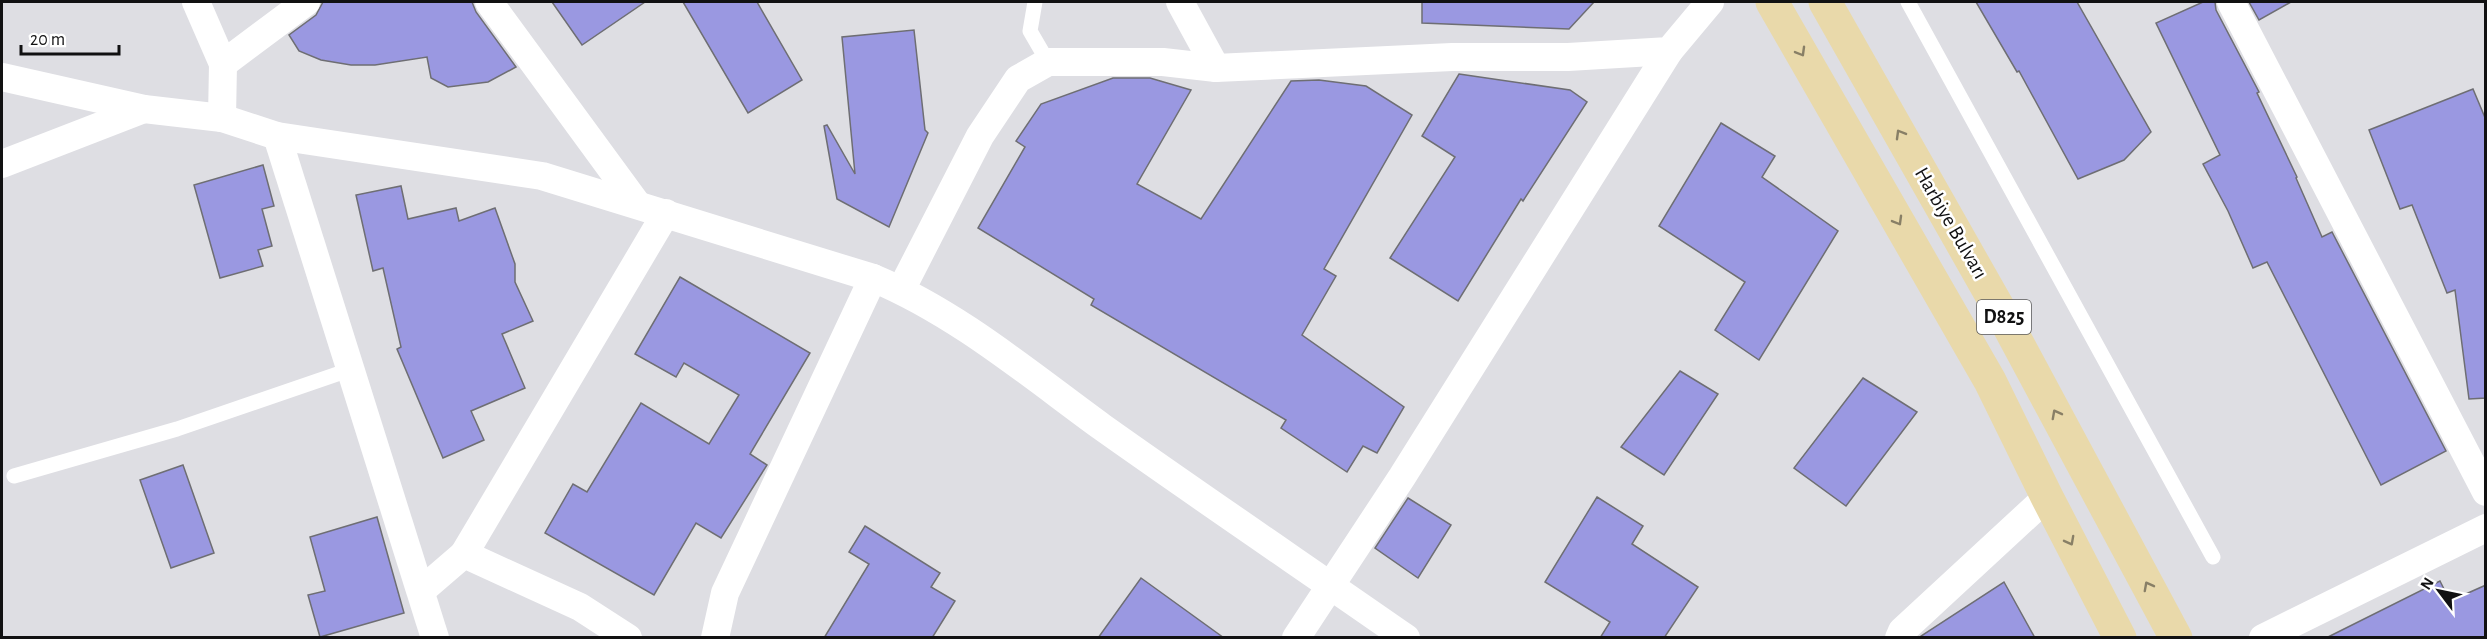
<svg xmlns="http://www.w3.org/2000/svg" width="2487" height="639" font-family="'Alegreya Sans',sans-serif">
	<rect width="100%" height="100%" fill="#dedee3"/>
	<g fill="#9a98e1" stroke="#6e6e73" stroke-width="1.5">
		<path d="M 323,2 L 472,2 L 476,12 L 516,67 L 488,82 L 448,87 L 431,78 L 427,57 L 375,65 L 351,65 L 321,60 L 299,51 L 289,35 L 316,15 Z"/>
		<path d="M 552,2 L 645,2 L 582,45 Z"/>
		<path d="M 683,2 L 757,2 L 802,80 L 748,113 Z"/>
		<path d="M 1422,2 L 1594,2 L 1569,29 L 1422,23 Z"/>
		<path d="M 1976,2 L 2077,2 L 2151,132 L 2124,160 L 2078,179 L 2019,71 L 2017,72 Z"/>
		<path d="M 2203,2 L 2215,2 L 2216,10 L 2259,92 L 2257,93 L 2297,177 L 2296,178 L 2322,237 L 2332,232 L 2446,451 L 2381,485 L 2267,262 L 2253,268 L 2228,211 L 2203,164 L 2220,155 L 2156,23 Z"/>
		<path d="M 2249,2 L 2291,2 L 2259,20 Z"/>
		<path d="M 914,30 L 925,130 L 928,133 L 889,227 L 837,199 L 824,126 L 827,125 L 855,174 L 842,37 Z"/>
		<path d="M 1459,74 L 1570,90 L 1587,102 L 1523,201 L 1521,199 L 1458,301 L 1390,258 L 1455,157 L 1422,136 Z"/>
		<path d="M 1113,78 L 1150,78 L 1191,90 L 1137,184 L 1201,219 L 1291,81 L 1319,80 L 1366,86 L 1412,115 L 1324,269 L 1336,276 L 1302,335 L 1404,407 L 1377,453 L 1363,446 L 1347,472 L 1281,428 L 1286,420 L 1091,305 L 1094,299 L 978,228 L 1025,147 L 1016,141 L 1041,104 Z"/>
		<path d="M 2473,89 L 2486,120 L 2486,398 L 2469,399 L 2455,290 L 2447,293 L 2412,205 L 2400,209 L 2369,130 Z"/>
		<path d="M 1721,123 L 1775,156 L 1762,177 L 1838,231 L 1759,360 L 1715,330 L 1745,282 L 1659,226 Z"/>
		<path d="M 263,165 L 274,206 L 262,209 L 272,246 L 258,250 L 263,266 L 220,278 L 194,185 Z"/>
		<path d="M 401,186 L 408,219 L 456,208 L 459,221 L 495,208 L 515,264 L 515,282 L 533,321 L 502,334 L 525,388 L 471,411 L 484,440 L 443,458 L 397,349 L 401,347 L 383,268 L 373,271 L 356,195 Z"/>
		<path d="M 680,277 L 810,353 L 750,454 L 767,465 L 721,538 L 696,523 L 654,595 L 545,533 L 573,484 L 587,492 L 641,403 L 709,444 L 739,395 L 684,363 L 676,377 L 635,354 Z"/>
		<path d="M 1680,371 L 1718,394 L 1664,475 L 1621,447 Z"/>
		<path d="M 1863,378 L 1917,412 L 1846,506 L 1794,468 Z"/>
		<path d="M 183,465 L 214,553 L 171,568 L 140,480 Z"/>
		<path d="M 1597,497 L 1643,526 L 1632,544 L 1698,587 L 1664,638 L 1600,638 L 1610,622 L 1545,582 Z"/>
		<path d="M 1408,498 L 1451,525 L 1418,578 L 1375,548 Z"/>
		<path d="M 377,517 L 404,613 L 320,637 L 308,595 L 325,591 L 310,537 Z"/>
		<path d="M 865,526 L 940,573 L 931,587 L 955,601 L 932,638 L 824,638 L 869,564 L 849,552 Z"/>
		<path d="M 1141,578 L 1224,638 L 1098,638 Z"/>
		<path d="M 2440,581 L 2450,601 L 2486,585 L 2486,638 L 2326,638 Z"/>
		<path d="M 2004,582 L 2035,638 L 1919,638 L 1921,636 Z"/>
	</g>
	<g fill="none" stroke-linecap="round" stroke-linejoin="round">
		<g stroke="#fff" stroke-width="15">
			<path d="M 1035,2 L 1030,31 L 1048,62"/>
			<path d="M 1908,2 L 2213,557"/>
			<path d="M 14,476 L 177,429 L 349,370"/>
		</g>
		<g stroke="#fff" stroke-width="28">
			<path d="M 196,2 L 223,64 L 222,118"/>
			<path d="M 489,2 L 637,204"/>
			<path d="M 1180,2 L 1216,68"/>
			<path d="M 2231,2 L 2486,492"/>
			<path d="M 223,64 L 306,2"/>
			<path d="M 2,77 L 144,109 L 222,118 L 277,136 L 542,176 L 873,278 C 957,313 1029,374 1102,427 C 1202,498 1304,567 1406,638"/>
			<path d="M 277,136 L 435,638"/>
			<path d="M 2,164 L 144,109"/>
			<path d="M 901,290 L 980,136 L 1018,79 L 1048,62 L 1163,62 L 1216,68 L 1452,57 L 1568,57 L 1669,51 L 1710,2"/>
			<path d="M 464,554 L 666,213"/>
			<path d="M 421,591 L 464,554 L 580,607 L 628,638"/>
			<path d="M 715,638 L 725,593 L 873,278"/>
			<path d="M 1296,638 L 1402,477 L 1669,51"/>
			<path d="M 1899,638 L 1902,631 L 2047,497"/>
			<path d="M 2263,638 L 2486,528"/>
		</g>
		<g stroke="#e9d9aa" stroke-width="33">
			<path d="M 1772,2 L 1990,381 L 2047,497 L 2120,638"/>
			<path d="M 1825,2 L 2002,314 L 2176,638"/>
		</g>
	</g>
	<defs><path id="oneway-chevron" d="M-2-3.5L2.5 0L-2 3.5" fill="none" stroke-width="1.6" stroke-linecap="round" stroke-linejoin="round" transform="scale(1.5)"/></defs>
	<g stroke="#887f66">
		<use href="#oneway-chevron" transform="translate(1801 52) rotate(60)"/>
		<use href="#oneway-chevron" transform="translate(1900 134) rotate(-120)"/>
		<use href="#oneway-chevron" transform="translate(1898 221) rotate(60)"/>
		<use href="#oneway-chevron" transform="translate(2056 414) rotate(-118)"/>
		<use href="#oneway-chevron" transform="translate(2070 541) rotate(62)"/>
		<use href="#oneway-chevron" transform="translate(2148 586) rotate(-118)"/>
	</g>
	<g text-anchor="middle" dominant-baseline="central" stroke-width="5" stroke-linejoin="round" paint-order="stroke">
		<rect fill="#fff" stroke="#585859" stroke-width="1.5" x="1977" y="300" width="54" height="34" rx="4.5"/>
		<g font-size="20" font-weight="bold" fill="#111112">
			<text x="2004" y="317">D825</text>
		</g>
		<g font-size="21" fill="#111112" stroke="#fff">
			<text transform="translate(1951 223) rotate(60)">Harbiye Bulvarı</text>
		</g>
	</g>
	<rect width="2487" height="639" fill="none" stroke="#111112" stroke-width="6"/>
	<g transform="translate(2439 591) rotate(302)" stroke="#ffffff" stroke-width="4.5" paint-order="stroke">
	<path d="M0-4.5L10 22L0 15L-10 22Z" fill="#111112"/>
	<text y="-9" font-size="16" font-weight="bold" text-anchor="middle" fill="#111112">N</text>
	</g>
	<path d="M21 45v9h98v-9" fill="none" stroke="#111112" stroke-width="3"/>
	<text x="30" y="45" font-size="18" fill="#111112" stroke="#ffffff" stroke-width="4.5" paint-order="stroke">20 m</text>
</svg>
